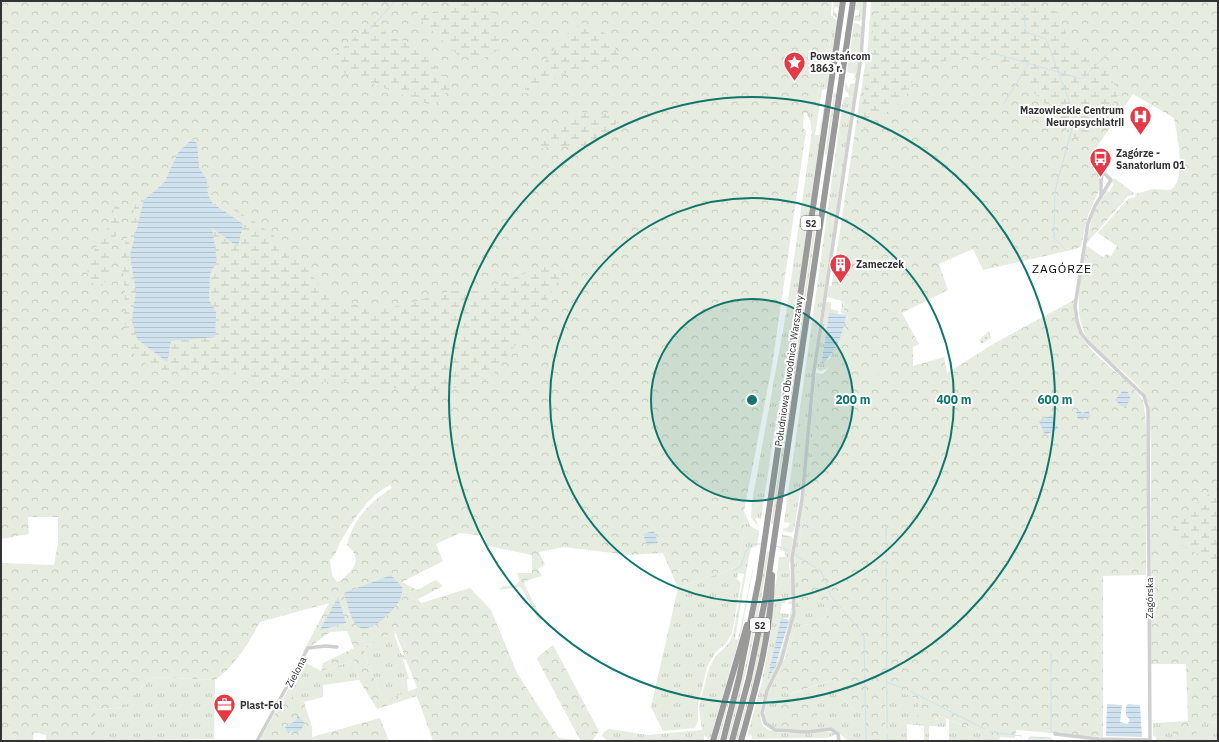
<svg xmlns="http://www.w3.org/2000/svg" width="1219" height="742" font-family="'IBM Plex Sans',sans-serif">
	<defs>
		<pattern id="grass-tufts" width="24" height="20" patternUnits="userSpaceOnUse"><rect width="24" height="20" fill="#e6ecdf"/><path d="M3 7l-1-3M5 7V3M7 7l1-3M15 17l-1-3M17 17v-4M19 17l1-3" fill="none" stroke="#c6cbc0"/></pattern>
		<pattern id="forest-crowns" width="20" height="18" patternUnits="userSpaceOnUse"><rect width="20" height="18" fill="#e6ecdf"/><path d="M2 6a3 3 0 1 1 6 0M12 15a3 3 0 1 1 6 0" fill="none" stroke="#c6cbc0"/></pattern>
		<pattern id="wetland-marsh" width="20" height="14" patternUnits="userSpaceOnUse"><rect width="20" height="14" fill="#e6ecdf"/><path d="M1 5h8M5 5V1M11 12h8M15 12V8" fill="none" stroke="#c6cbc0"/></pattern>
		<pattern id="park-dots" width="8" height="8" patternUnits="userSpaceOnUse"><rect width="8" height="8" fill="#e6ecdf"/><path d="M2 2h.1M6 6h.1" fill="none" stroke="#c6cbc0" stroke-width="1.8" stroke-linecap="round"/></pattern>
		<pattern id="water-rules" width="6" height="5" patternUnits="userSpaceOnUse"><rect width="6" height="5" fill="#cfe2ee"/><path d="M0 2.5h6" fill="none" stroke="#b2c2cd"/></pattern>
	</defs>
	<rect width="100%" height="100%" fill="#fff"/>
	<g fill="url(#grass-tufts)">
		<path d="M 833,1 L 840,1 L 839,8 L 835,7 L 834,11 L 837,14 L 837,18 L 833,15 Z"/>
		<path d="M 857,1 L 864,1 L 862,19 L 860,21 L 854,21 L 855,16 L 859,15 L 859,10 L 855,10 Z"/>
		<path d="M 831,15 L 837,21 L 827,88 L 822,90 L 815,135 L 819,135 L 826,94 L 792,334 L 776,421 L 761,519 L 755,518 L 759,527 L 751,518 L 752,502 L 787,308 L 808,160 L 812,132 L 810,120 L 806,113 L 814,113 L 834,25 Z"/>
		<path d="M 854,23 L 859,24 L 862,27 L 857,78 L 854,80 L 850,78 L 854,79 L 855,74 L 847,72 Z"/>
		<path d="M 846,81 L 848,89 L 850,84 L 856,83 L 830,260 L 818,328 L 802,480 L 794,530 L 792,533 L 783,531 L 783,529 L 788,527 L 790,523 L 784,522 L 843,101 L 845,97 L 849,97 L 848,93 L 845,91 Z"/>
		<path d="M 834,93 L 836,93 L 827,154 L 825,154 Z"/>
		<path d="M 817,206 L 819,207 L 773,524 L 771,523 Z"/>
		<path d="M 829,286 L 832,286 L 830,297 L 843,299 L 843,305 L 848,313 C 846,331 841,368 820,371 L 816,368 L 826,302 L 831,302 L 831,309 L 839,311 L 838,314 L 829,314 L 821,364 L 830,358 L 845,315 L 841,313 L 842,301 L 827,297 Z"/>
		<path d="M 816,373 L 823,374 L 809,481 L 797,559 L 799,606 L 817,599 C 825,603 830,608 827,617 L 795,629 L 785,665 L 776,684 L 790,694 L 836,679 L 841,685 L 840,694 L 854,711 L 865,713 L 866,741 L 848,741 L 836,730 L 831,727 L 808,731 L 810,723 L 797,731 L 775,729 L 766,722 L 764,715 L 768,694 L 785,658 L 796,611 L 792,565 L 804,490 Z"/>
		<path d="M 744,511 L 750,526 L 759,531 L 757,546 L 751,548 L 749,556 L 735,639 L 738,640 L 756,553 L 742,629 L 710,740 L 704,735 L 704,740 L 608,741 L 602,736 L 604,732 L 609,729 L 648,735 L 702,730 L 699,707 L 709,668 L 715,657 L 729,643 L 733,634 L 744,574 L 738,573 L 737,579 L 741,583 L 732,633 L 727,642 L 715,653 L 707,667 L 698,705 L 698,721 L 695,728 L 663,731 L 651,707 L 678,588 L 739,566 L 745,520 Z"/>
		<path d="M 782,535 L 791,536 L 793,539 L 789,565 L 793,595 L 787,600 L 785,603 L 782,603 L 780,613 L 789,614 L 788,618 L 781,618 L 768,679 C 781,658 788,629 792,604 L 787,604 L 790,601 L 793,602 C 792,623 786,644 779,664 C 773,680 753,708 763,725 C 775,742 824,725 836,734 L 828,738 L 752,739 L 751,734 L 747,737 L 762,681 L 769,643 L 779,557 L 786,557 L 784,551 L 780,550 Z"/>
		<path d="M 767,551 L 769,552 C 759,615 746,677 729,739 L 727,739 L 748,655 Z"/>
		<path d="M 767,605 L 766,624 L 755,677 L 738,739 L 736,739 L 750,689 Z"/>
		<path d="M 395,631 L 394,634 L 401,654 L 405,656 L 406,659 L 403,659 L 409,679 L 407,679 L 408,692 L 384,701 L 368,665 L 363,648 Z"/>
		<path d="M 740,659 L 719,740 L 717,740 Z"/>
		<path d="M 355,660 L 359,680 L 323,685 L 323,697 L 304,702 L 286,694 L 303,661 L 321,671 Z"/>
		<path d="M 151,677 L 215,680 L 214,739 L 95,741 L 95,710 L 123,707 Z"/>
		<path d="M 886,680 L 889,681 L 889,686 L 921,701 L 918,709 L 916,708 L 936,720 L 938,716 L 946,719 L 946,727 L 929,726 L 929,741 L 924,741 L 924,726 L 907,724 L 907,741 L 885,741 Z"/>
		<path d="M 949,720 L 981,732 L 982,741 L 949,741 Z"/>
		<path d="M 1173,722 L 1173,741 L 1156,741 L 1156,737 L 1153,736 L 1153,723 Z"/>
		<path d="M 1218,722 L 1218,741 L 1196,741 L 1196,724 Z"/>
		<path d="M 1,726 L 9,726 L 16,741 L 1,741 Z"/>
	</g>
	<g fill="url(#forest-crowns)" fill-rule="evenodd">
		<path d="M 1,1 L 832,1 L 831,15 L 834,25 L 814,113 L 804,113 L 803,128 L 806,131 L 772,366 L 744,511 L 745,520 L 739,566 L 678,588 L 663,553 L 629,555 L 564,547 L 539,552 L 545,565 L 538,569 L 542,576 L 526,581 L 524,584 L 542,619 L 539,620 L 521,587 L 499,590 L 503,586 L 515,585 L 520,581 L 517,573 L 532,573 L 532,555 L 488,546 L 484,536 L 460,533 L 436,544 L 443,561 L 402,582 L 417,590 L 436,580 L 443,586 L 418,599 L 421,603 L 470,588 L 491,610 L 517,673 L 559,738 L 580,740 L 537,659 L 539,656 L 553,645 L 599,731 L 592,741 L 433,741 L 417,696 L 377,709 L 359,680 L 355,660 L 321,671 L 323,663 L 354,648 L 347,631 L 330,632 L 303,652 L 329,603 L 260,622 C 248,644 236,665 215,680 L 151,677 L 123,707 L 95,710 L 95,741 L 46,741 L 46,735 L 34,732 L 33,741 L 16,741 L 9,726 L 1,726 L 1,563 L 54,565 L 58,543 L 58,517 L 28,517 L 29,534 L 1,539 ZM 390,485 L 392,488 C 370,502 353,519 347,545 C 357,554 359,562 350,572 C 345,576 343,580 337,582 L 332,575 L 330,560 C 338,553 336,549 341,541 C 353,520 368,496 390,485 ZM 395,631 L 417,688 L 384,701 L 368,665 L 363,648 Z"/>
		<path d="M 871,1 L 1218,1 L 1218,722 L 1196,724 L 1196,741 L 1173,741 L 1173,722 L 1188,721 L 1186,664 L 1151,664 L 1151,454 L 1149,404 C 1144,390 1133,381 1122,371 C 1113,363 1102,356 1094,347 C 1069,319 1081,280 1086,247 L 1087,246 L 1103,257 L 1107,254 L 1111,256 L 1117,246 L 1098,233 L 1128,199 L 1136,197 L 1135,194 L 1128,196 L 1086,244 L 1093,213 L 1107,191 L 1109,192 L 1114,184 L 1112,183 L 1114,178 L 1135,194 L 1153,189 L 1171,190 C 1187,178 1177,136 1174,118 L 1133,94 L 1092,154 L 1103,168 L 1100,172 L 1099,190 L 1088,215 L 1081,246 L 1076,249 L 983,270 L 973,249 L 939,264 L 948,290 L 902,313 L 919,344 L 913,347 L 913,366 L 944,357 L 947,373 L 995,343 L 1074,300 C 1070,352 1117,364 1142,399 C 1150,410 1146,550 1146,575 L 1103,576 L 1103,737 L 1016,730 L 1015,738 L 1000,737 L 999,741 L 982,741 L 981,732 L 939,716 L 934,721 L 923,721 L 918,718 L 916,708 L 918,709 L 921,701 L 888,686 L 889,681 L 886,680 L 885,741 L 866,741 L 865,713 L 854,711 L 840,694 L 841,685 L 836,679 L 789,694 L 776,684 L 785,665 L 795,629 L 827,617 C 830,608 825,603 818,600 L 799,606 L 797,559 L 809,481 L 821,376 C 840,357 845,339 848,313 L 844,309 L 843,299 L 830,297 L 868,45 Z"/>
		<path d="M 817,692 L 817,719 L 810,723 L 808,731 L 782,728 L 780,706 L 784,701 Z"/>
		<path d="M 286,694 L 304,702 L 312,727 L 312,737 L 380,718 L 389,741 L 259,741 Z"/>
		<path d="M 1030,737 L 1053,739 L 1054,741 L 1028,741 L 1028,738 Z"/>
	</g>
	<g fill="url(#wetland-marsh)">
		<path d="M 881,1 L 1034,1 L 1058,13 L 1070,44 L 1107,69 L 1119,94 L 1088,142 L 1070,135 L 1048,106 L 1020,80 L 991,60 L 972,54 L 936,63 L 915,76 L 905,99 L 857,134 L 873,40 L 872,20 Z"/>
		<path d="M 471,2 L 484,5 L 498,16 L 501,48 L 480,61 L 458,55 L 413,13 L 436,13 L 449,4 Z"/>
		<path d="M 375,19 L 389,37 L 415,44 L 452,86 L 433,106 L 345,74 L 333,57 Z"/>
		<path d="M 583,23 L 607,34 L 621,59 L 577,68 L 523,94 L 529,78 L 551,55 L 559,39 Z"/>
		<path d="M 609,112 L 618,114 L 620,119 L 596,147 L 589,149 L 555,146 L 542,148 L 537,144 C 549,131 564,118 581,113 C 591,111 600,117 609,112 Z"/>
		<path d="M 192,139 L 197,143 L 199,168 L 218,202 L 247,217 L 271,233 L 309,271 L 321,288 L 348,303 L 378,310 L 403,305 L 450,291 L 481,291 L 543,266 L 562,269 L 559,280 L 538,316 L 489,379 L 448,390 L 404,390 L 366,384 L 267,379 L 205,371 L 156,372 L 130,351 L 131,340 L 124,322 L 125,292 L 121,254 L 128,235 L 136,200 L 144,200 L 164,183 L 178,153 Z"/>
		<path d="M 115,206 L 122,207 L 118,231 L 110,250 L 109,277 L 97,291 L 87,273 L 92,254 L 108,228 Z"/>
		<path d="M 1218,487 L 1218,574 L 1212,561 L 1186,548 L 1171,537 L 1176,519 Z"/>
	</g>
	<path fill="url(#park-dots)" d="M 989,331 L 991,338 L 982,344 L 979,340 Z"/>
	<circle fill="#e6ecdf" cx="874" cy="371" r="5"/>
	<g fill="url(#water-rules)">
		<path d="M 192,139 L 197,143 L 199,168 L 207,180 L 208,195 L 213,204 L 243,224 L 238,247 L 212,228 L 217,261 L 210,274 L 209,300 L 216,312 L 215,337 L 171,341 L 167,362 L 137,339 L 132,321 L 136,291 L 130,255 L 144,200 L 164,183 L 178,153 Z"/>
		<path d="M 829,313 L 846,315 C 843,334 836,353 821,365 Z"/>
		<path d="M 1122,391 L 1128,392 L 1130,398 L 1126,408 L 1121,406 L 1115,400 Z"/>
		<path d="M 1080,411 L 1082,413 L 1089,411 L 1090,417 L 1078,420 L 1076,412 Z"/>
		<path d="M 1052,415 L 1058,429 L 1045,435 L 1039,421 Z"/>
		<path d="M 654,531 L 658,543 L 647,545 L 643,534 Z"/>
		<path d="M 391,575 L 402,587 C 402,591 402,596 400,599 C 396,609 370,635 359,627 C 350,621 348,603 344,593 Z"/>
		<path d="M 338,597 L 346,623 L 320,630 Z"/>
		<path d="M 781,618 L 787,619 L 789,621 L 775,667 L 767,681 Z"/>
		<path d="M 1107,704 L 1122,705 L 1120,722 L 1127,724 L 1130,721 L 1126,715 L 1126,706 L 1128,704 L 1140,705 L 1142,737 L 1106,736 Z"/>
		<path d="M 298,716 L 304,722 L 302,729 L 296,733 L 293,730 L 288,733 L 285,727 L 295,721 Z"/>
	</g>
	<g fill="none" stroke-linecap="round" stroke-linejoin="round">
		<g stroke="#cfe2ee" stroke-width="1">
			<path d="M 1011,1 L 1023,13"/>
			<path d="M 1024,16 L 1026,32 L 1046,39 L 1075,117 L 1055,191 L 1054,238 L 1065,249"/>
			<path d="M 370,29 L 395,1"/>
			<path d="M 996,54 L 1082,79 L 1106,55"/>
			<path d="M 1003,105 L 1029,63"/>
			<path d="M 886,524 L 887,728"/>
			<path d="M 776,546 L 788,550"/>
			<path d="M 795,555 L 821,571 L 831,596 L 864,635 L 866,741"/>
			<path d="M 733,571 L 741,566 L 745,553 L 751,544 L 761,544"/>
			<path d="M 1051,654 L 1051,731"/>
			<path d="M 887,682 L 905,689"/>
			<path d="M 910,691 L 985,729"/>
			<path d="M 990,732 L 1022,736"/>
			<path d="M 887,734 L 887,741"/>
			<path d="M 1030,737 L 1051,738"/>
		</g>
		<g stroke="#d0d0d0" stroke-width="3.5">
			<path d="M 1101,197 L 1101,180 L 1102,174 L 1105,174 L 1111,180 L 1095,206 L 1088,223 L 1075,306 L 1077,321 L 1081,333 L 1088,342 L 1144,396 L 1148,409 L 1150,741"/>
			<path d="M 1055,734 L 1099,739 L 1150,740"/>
			<path d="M 257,741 L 308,648 L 325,646 L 337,647"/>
			<path d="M 839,741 L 838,734 L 831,729 L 807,732 L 775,730 L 765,723 L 762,713 L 767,691 L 781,662 L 794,613 L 792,558 L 802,499 L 814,371 L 861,57 L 865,1"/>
		</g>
		<g stroke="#9a9a9a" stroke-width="6">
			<path d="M 713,741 L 747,625"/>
			<path d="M 723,741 L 739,678 L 759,579 L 843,1"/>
			<path d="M 732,741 L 749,678 L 766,595 L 853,1"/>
			<path d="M 741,741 C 756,688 772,631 772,575"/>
		</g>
	</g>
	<circle cx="752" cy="400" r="101" fill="#0f766e" fill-opacity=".12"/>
	<g fill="none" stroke="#0f766e" stroke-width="2">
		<circle cx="752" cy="400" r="101"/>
		<circle cx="752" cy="400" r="202"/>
		<circle cx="752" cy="400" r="303"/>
	</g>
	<defs>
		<symbol id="sight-pin" viewBox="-11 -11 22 30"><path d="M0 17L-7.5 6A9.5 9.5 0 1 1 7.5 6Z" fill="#e63946" stroke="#fff"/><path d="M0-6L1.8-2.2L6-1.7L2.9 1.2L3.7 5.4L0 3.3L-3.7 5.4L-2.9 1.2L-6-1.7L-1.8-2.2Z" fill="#fff"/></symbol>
		<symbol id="hospital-pin" viewBox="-11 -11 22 30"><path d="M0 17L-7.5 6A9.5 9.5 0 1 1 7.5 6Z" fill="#e63946" stroke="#fff"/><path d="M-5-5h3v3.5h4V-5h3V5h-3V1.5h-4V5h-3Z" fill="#fff"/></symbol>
		<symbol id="bus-pin" viewBox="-11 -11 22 30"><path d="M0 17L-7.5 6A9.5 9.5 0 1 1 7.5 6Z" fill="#e63946" stroke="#fff"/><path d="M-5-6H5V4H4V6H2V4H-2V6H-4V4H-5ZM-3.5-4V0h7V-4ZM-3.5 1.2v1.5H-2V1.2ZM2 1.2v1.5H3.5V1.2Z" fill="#fff"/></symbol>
		<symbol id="building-pin" viewBox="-11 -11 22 30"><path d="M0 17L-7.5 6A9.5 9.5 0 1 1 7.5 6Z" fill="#e63946" stroke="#fff"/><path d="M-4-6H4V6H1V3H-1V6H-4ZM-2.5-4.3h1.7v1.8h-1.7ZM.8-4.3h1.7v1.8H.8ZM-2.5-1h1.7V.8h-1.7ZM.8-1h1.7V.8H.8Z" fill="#fff"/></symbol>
		<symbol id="office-pin" viewBox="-11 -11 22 30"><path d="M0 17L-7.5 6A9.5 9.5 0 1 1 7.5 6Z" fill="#e63946" stroke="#fff"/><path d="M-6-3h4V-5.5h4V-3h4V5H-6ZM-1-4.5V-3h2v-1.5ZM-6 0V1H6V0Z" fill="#fff"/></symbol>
	</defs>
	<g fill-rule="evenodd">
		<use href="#sight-pin" x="782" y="50" width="25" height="34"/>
		<use href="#hospital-pin" x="1128" y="104" width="25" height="34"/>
		<use href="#bus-pin" x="1088" y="146" width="25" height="34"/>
		<use href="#building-pin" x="828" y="252" width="25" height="34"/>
		<use href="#office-pin" x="212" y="692" width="25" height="34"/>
	</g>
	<g text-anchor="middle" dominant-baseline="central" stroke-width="4" stroke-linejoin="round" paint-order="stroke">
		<g fill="#fff" stroke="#707070" stroke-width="1">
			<rect x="801" y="216" width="20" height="14" rx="3"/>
			<rect x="750" y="618" width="20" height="14" rx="3"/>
		</g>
		<g font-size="9" font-weight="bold" fill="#333">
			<text x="811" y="223">S2</text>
			<text x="760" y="625">S2</text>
		</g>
		<g font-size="10" font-weight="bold" fill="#333" stroke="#fff" text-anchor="start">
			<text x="810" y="56">Powstańcom<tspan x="810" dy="12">1863 r.</tspan></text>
			<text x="1124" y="110" text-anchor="end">Mazowieckie Centrum<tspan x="1124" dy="12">Neuropsychiatrii</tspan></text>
			<text x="1116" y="153">Zagórze -<tspan x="1116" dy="12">Sanatorium 01</tspan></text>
			<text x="856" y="264">Zameczek</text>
			<text x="240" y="705">Plast-Fol</text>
		</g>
		<g font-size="10" fill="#333" stroke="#fff">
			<text transform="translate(789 371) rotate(-82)">Południowa Obwodnica Warszawy</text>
			<text transform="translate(1149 598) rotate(-90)">Zagórska</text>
			<text transform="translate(296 672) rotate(-62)">Zielona</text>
		</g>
		<g font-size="12" letter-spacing="1" fill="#000" stroke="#fff">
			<text x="1062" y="268">ZAGÓRZE</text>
		</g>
	</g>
	<circle cx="752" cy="400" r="6" fill="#0f766e" stroke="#fff" stroke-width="2"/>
	<g font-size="12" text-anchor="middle" font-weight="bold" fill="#0f766e" stroke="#fff" stroke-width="4" stroke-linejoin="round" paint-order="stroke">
		<text x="853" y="404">200 m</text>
		<text x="954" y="404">400 m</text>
		<text x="1055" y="404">600 m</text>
	</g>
	<rect width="1219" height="742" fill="none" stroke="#333333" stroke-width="4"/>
</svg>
